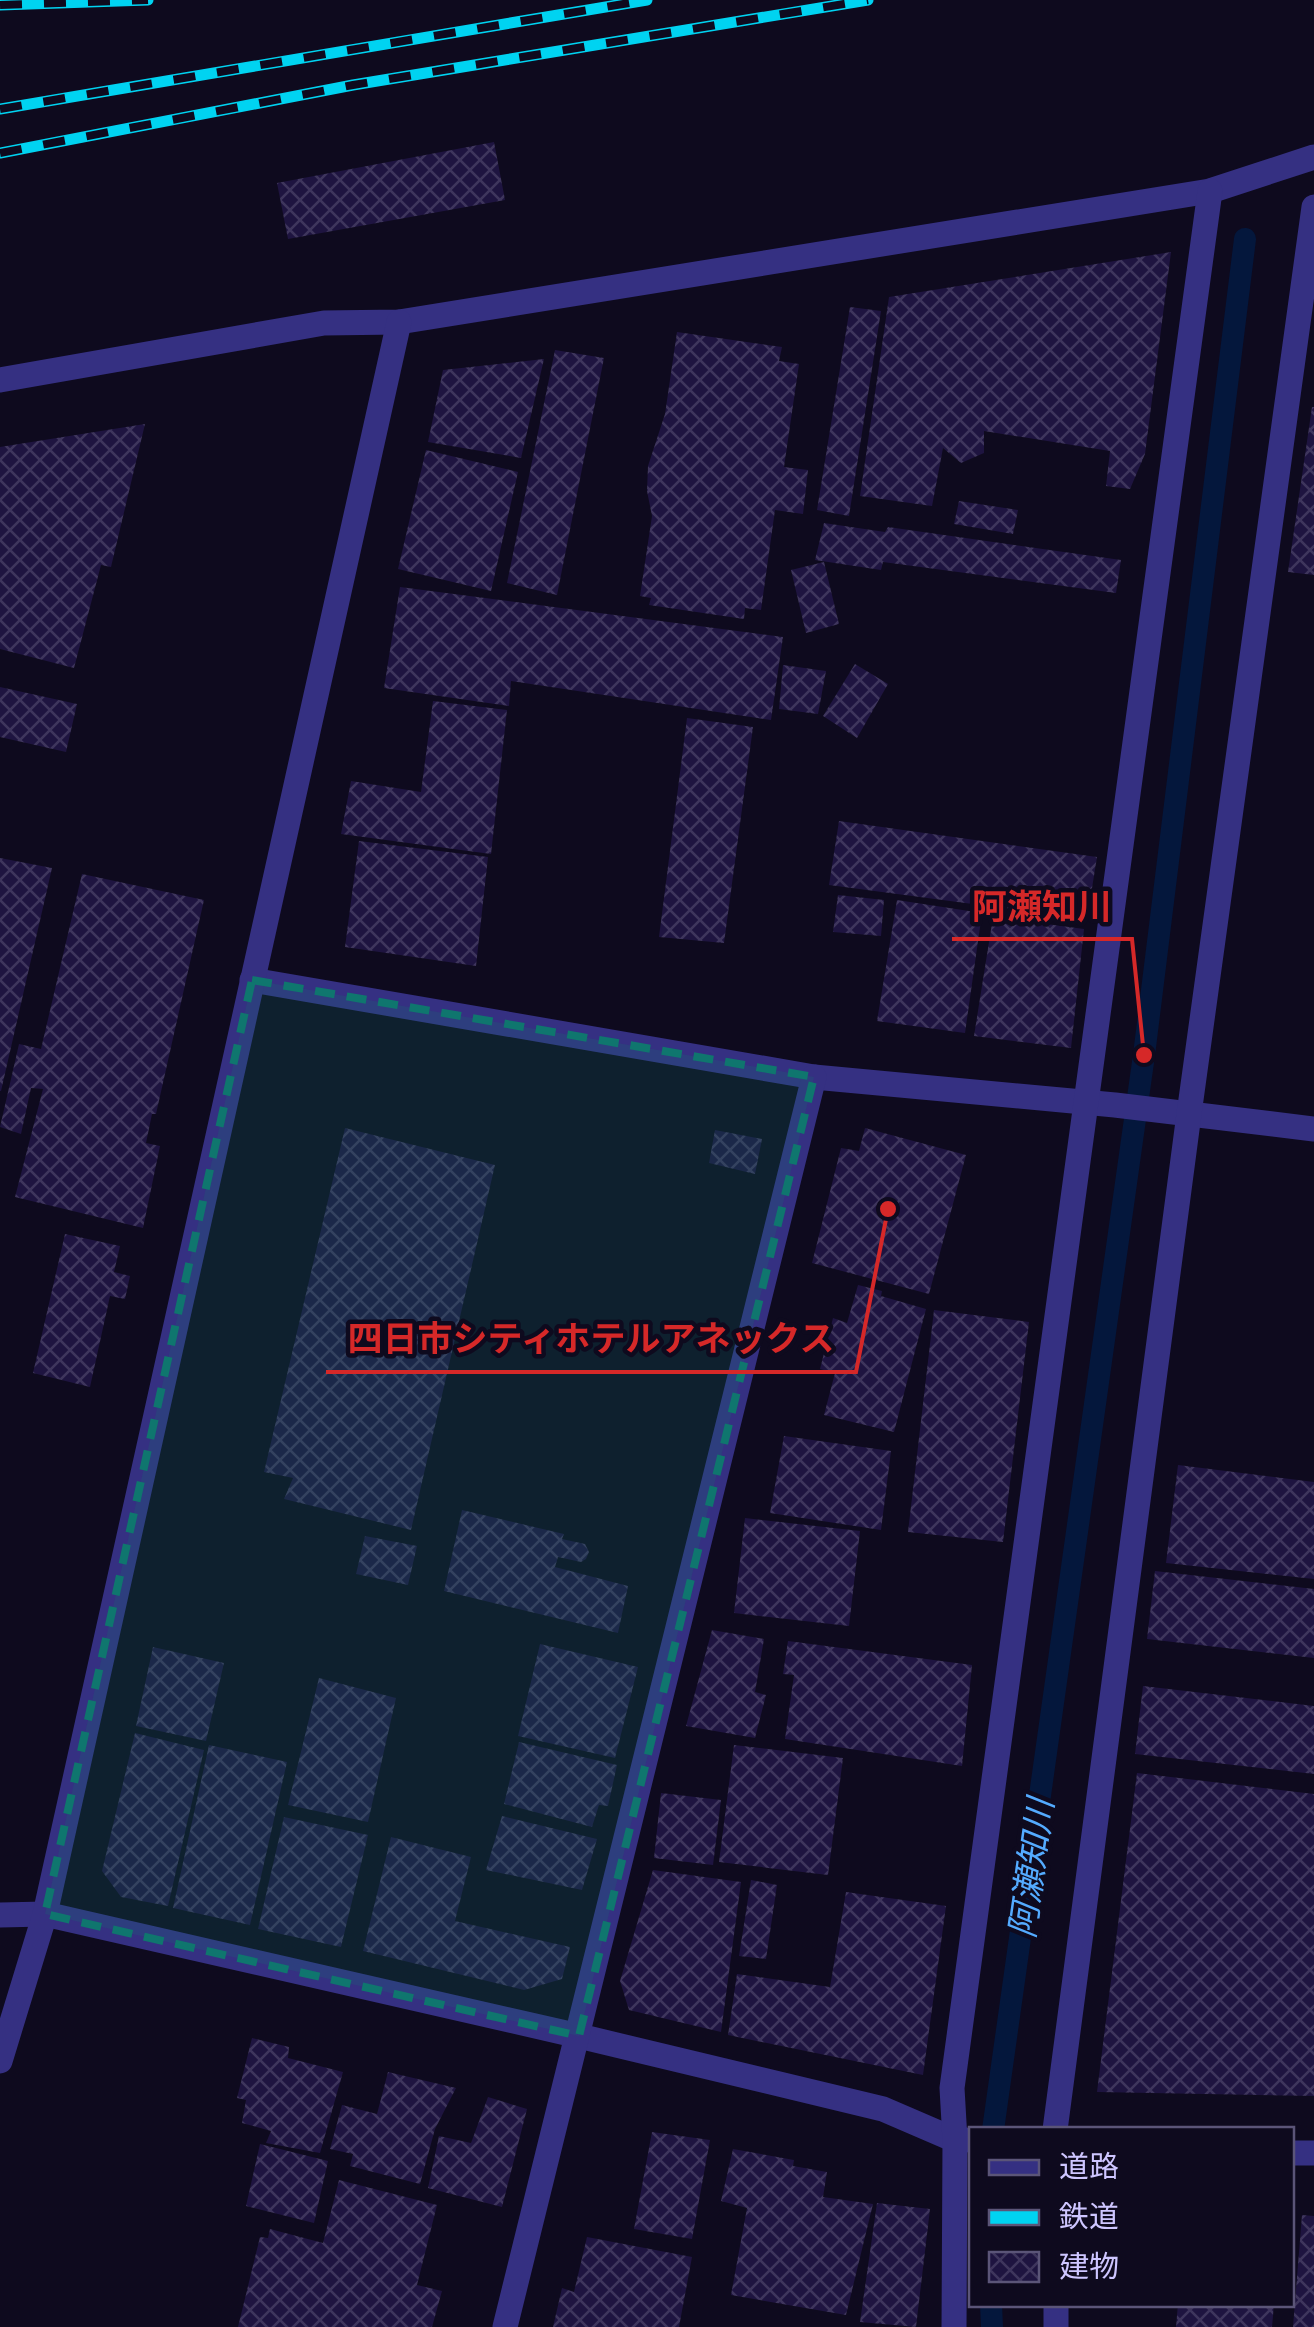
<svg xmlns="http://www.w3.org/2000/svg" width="1314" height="2327" font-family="'Noto Sans','Noto Sans JP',sans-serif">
	<defs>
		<pattern id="building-cross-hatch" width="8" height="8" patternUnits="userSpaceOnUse" patternTransform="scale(2.5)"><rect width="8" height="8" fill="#1e1440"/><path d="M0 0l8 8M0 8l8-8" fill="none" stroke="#3e355d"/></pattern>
	</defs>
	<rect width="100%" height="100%" fill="#0e0a1e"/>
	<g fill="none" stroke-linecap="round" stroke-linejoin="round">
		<g stroke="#04173c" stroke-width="22">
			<path d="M 993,2130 L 1144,1055 L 1245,239"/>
			<path d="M 991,2304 L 992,2327"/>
		</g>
	</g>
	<g fill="url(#building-cross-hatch)">
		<path d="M 494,142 L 505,200 L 288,239 L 277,183 Z"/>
		<path d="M 1171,252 L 1145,454 L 1130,489 L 1106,486 L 1110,451 L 984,431 L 984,453 L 961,463 L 943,448 L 932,506 L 860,496 L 889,297 Z"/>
		<path d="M 850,307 L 881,311 L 849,516 L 817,510 Z"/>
		<path d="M 677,332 L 782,347 L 779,361 L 799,364 L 784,467 L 808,470 L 803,514 L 775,510 L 761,610 L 745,608 L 744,619 L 649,605 L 651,598 L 640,596 L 652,516 L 647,491 L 648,466 L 665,414 Z"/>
		<path d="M 555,350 L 604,358 L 557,595 L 507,583 Z"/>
		<path d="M 544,359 L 521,458 L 428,442 L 443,370 Z"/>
		<path d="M 1312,407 L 1314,407 L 1314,575 L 1288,572 Z"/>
		<path d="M 145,424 L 111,567 L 101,565 L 74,668 L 0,649 L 0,447 Z"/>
		<path d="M 426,450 L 518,472 L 491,591 L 398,569 Z"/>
		<path d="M 959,501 L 1018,510 L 1013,534 L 954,524 Z"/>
		<path d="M 824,523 L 885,532 L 888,527 L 1121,560 L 1116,593 L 883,562 L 881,570 L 815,560 Z"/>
		<path d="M 824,562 L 839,624 L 806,633 L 791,570 Z"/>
		<path d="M 400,587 L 783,637 L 771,720 L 511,681 L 509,706 L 384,688 Z"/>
		<path d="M 855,664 L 888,684 L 857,738 L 823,716 Z"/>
		<path d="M 783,665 L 826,671 L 818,714 L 779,709 Z"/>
		<path d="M 0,687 L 77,704 L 66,752 L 0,737 Z"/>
		<path d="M 433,701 L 507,710 L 491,854 L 341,834 L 351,781 L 421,792 Z"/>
		<path d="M 687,718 L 753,727 L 724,943 L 659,937 Z"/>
		<path d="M 839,821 L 1097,857 L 1087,919 L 829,885 Z"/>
		<path d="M 359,841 L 488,857 L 476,966 L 345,947 Z"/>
		<path d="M 0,858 L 52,868 L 1,1091 L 0,1091 Z"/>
		<path d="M 82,874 L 204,900 L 156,1114 L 152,1114 L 146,1143 L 160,1146 L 143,1228 L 15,1197 L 43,1089 L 31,1088 L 21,1134 L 0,1127 L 19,1044 L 41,1049 Z"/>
		<path d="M 838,895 L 884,900 L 881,936 L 833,932 Z"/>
		<path d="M 897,900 L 982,913 L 965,1033 L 877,1021 Z"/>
		<path d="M 993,917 L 1084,929 L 1071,1048 L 974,1036 Z"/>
		<path d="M 345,1128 L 495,1165 L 411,1530 L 284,1499 L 293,1478 L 264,1472 Z"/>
		<path d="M 865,1128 L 966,1155 L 929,1294 L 812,1263 L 841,1148 L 859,1151 Z"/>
		<path d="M 715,1130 L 762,1139 L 755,1174 L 709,1163 Z"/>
		<path d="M 65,1234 L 120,1246 L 114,1272 L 130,1276 L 125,1299 L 110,1296 L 90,1387 L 33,1373 Z"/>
		<path d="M 858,1285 L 882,1291 L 881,1296 L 926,1309 L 894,1432 L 824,1415 L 835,1373 L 820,1369 L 833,1318 L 847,1323 Z"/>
		<path d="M 934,1310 L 1029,1322 L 1003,1542 L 908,1532 Z"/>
		<path d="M 784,1436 L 891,1451 L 881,1530 L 770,1513 Z"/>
		<path d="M 1178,1465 L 1314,1482 L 1314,1579 L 1166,1563 Z"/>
		<path d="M 462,1510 L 564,1534 L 562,1539 L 585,1544 L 589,1552 L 586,1559 L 581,1562 L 558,1557 L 555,1567 L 628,1586 L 618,1633 L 444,1591 Z"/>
		<path d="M 745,1518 L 860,1531 L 849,1626 L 734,1613 Z"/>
		<path d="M 365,1536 L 417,1546 L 408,1585 L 356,1574 Z"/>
		<path d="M 1155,1571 L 1314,1589 L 1314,1658 L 1147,1639 Z"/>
		<path d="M 712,1630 L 764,1639 L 755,1692 L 766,1695 L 755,1738 L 686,1726 Z"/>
		<path d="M 788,1641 L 972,1665 L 962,1766 L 785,1739 L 794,1675 L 783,1674 Z"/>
		<path d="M 540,1644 L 638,1667 L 615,1758 L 518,1736 Z"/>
		<path d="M 153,1647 L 224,1663 L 206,1741 L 136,1726 Z"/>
		<path d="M 319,1678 L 396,1698 L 368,1822 L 288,1805 Z"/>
		<path d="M 1143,1686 L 1314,1706 L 1314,1774 L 1135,1754 Z"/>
		<path d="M 135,1733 L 204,1750 L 168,1906 L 121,1897 L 102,1871 Z"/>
		<path d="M 519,1742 L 617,1765 L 608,1806 L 599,1805 L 592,1827 L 504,1804 Z"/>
		<path d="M 209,1745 L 287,1762 L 250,1925 L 173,1908 Z"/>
		<path d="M 734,1745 L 843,1758 L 828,1875 L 719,1862 Z"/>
		<path d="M 1137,1773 L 1314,1794 L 1314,2096 L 1097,2092 Z"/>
		<path d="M 661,1793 L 721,1800 L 713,1865 L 654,1858 Z"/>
		<path d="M 502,1816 L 597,1839 L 582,1890 L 486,1870 Z"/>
		<path d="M 284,1817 L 368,1835 L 341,1947 L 258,1929 Z"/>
		<path d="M 391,1837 L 471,1857 L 455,1921 L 570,1947 L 562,1979 L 524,1990 L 363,1951 Z"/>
		<path d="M 653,1870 L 741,1882 L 721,2032 L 629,2010 L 620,1981 Z"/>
		<path d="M 751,1880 L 777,1885 L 766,1959 L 739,1956 Z"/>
		<path d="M 846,1892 L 946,1906 L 923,2075 L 728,2035 L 737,1974 L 830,1987 Z"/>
		<path d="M 252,2038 L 289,2047 L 288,2058 L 343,2072 L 320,2153 L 266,2143 L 271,2131 L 242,2123 L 246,2100 L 237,2098 Z"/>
		<path d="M 388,2072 L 456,2088 L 435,2129 L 420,2184 L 350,2166 L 353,2154 L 330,2149 L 342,2105 L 377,2114 Z"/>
		<path d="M 488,2097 L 527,2109 L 502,2207 L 428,2188 L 439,2136 L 471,2143 Z"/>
		<path d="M 652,2132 L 710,2140 L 692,2239 L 634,2229 Z"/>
		<path d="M 260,2144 L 328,2161 L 314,2223 L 246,2206 Z"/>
		<path d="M 733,2149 L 794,2160 L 793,2166 L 827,2172 L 823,2197 L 873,2204 L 846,2315 L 731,2295 L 747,2208 L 721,2201 Z"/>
		<path d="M 339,2180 L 437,2205 L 417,2285 L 442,2291 L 432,2327 L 238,2327 L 260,2237 L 268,2238 L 270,2229 L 323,2243 Z"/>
		<path d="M 877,2203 L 930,2209 L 916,2327 L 860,2322 Z"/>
		<path d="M 1302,2215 L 1314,2216 L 1314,2327 L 1293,2327 Z"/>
		<path d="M 587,2237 L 692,2257 L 679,2327 L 553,2327 L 562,2288 L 574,2292 Z"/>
		<path d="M 1178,2304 L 1274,2304 L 1272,2327 L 1176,2327 Z"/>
	</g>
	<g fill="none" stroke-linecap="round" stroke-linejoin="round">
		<g stroke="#353082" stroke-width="25">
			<path d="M 0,380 L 324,323 L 399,322 L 1210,191 L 1314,157"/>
			<path d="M 252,980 L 814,1077 L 1115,1105 L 1314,1129"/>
			<path d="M 0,1915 L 45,1914 L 579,2036 L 883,2109 L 955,2140 L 966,2140"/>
			<path d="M 0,2061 L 45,1914 L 399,322"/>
			<path d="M 1055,2130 L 1189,1114 L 1314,207"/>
			<path d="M 1292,2153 L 1314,2153"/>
			<path d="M 1056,2304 L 1056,2327"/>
			<path d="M 505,2327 L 814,1077"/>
			<path d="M 954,2327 L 955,2140 L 952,2088 L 1210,191"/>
		</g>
		<defs>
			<g id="rail">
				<path d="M 0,5 L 148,0"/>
				<path d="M 0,109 L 647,0"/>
				<path d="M 0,153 L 353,85 L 868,0"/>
			</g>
		</defs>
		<use href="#rail" stroke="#00d3f1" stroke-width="11"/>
		<use href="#rail" stroke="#0e0a1e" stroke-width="8" stroke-dasharray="22" stroke-linecap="butt"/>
	</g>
	<path fill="#0f766e" fill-opacity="0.2" stroke="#0f766e" stroke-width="8" stroke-dasharray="20 12" stroke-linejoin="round" d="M 252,980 L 814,1077 L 579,2036 L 45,1914 Z"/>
	<g text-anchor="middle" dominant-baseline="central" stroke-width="9" stroke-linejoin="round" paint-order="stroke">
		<g font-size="35" font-style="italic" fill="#54abff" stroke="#0e0a1e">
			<text transform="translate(1030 1868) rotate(-82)">阿瀬知川</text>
		</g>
	</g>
	<path fill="none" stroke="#d62828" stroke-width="4" d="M1144 1055L1132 939H952M888 1209L856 1372H326"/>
	<g fill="#d62828" stroke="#0e0a1e" stroke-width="4">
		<circle cx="1144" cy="1055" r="10"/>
		<circle cx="888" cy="1209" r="10"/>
	</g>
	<g font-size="35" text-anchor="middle" font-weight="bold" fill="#d62828" stroke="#0e0a1e" stroke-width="9" stroke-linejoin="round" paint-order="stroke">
		<text x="1042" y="919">阿瀬知川</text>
		<text x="591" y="1351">四日市シティホテルアネックス</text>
	</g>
	<rect x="969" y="2127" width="325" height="180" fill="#0e0a1e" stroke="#5b5578" stroke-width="2.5"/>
	<rect x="989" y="2160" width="50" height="15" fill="#353082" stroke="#5b5578" stroke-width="2.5"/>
	<text x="1059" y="2177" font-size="30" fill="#cec6ff">道路</text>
	<rect x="989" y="2210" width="50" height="15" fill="#00d3f1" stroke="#5b5578" stroke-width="2.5"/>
	<text x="1059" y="2227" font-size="30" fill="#cec6ff">鉄道</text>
	<rect x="989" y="2252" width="50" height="30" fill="url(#building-cross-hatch)" stroke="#5b5578" stroke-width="2.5"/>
	<text x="1059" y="2277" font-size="30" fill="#cec6ff">建物</text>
</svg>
